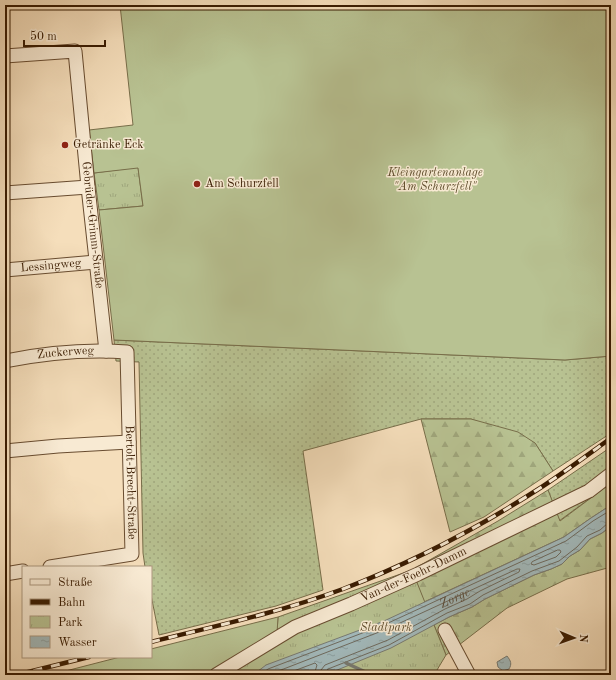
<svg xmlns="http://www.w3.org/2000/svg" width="616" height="680" font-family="'Old Standard TT',serif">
	<defs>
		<pattern id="grass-dots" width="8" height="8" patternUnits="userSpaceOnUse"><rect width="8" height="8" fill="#b8c292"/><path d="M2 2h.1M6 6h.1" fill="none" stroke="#9fa67c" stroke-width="1.8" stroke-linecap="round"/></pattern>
		<pattern id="forest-firs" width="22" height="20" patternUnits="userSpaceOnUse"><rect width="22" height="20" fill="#b8c292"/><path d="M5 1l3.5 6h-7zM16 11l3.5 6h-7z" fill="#9fa67c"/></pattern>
		<pattern id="park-tufts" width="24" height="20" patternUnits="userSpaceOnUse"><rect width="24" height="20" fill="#b8c292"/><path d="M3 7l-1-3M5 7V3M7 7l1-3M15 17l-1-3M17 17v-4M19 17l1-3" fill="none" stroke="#9fa67c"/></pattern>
		<pattern id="water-ripples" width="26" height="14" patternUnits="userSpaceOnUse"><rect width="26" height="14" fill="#a2b9bb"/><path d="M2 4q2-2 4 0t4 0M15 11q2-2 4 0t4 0" fill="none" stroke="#8c9e9f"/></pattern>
	</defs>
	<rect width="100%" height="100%" fill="#f5debb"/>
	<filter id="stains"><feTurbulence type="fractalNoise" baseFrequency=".005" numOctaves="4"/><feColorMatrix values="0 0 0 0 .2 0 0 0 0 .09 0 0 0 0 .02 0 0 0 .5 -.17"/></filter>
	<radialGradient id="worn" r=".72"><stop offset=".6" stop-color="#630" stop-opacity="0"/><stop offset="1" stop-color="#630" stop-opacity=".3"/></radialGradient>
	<g fill="url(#grass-dots)" stroke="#786e4a">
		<path d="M 114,340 L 565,360 L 611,356 L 611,433 L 553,471 L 535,443 L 471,419 L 421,419 L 303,451 L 323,590 L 276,606 L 159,635 L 151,595 L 151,567 L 145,567 L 143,553 L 139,362 L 116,361 Z"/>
		<path d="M 611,447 L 611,483 L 559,521 L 548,490 Z"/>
	</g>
	<g fill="url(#forest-firs)" stroke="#786e4a">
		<path d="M 421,419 L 471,419 L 518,432 L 535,443 L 553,471 L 484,517 L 450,532 Z"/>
		<path d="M 611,483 L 611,505 L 591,518 L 564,537 L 424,602 L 412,570 L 498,521 L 548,490 L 560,521 Z"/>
		<path d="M 611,526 L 611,567 L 567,579 L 507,608 L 446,655 L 434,625 L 449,617 L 472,607 L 485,599 L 534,575 L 551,569 L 562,564 L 570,556 L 580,550 L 590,539 L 602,533 Z"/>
	</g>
	<g fill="url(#park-tufts)" stroke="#786e4a">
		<path d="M 138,167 L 143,206 L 99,210 L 94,173 Z"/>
		<path d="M 412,570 L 446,655 L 434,675 L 212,675 L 277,633 L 278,617 Z"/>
	</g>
	<g fill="#b8c292" stroke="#786e4a">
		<path d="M 120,5 L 611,5 L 611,356 L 565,360 L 114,340 L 99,210 L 143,206 L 138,168 L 94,173 L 89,130 L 133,125 Z"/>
		<path d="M 278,617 L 277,633 L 212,675 L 50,675 L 120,657 L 151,657 L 151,649 Z"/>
	</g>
	<g fill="url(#water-ripples)" stroke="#787a71">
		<path d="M 611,505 L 611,526 L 602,533 L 590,539 L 580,550 L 570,556 L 562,564 L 551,569 L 534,575 L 485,599 L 472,607 L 449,617 L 391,648 L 325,675 L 253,675 L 266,665 L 384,621 L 564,537 L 591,518 Z"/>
		<path d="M 507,656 C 511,661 512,664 509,669 L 503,671 L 498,667 L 497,662 Z"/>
	</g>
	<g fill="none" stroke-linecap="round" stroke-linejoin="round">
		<g stroke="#6e6a5e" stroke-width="1">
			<path d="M 558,550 L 560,550 L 561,552 L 556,557 L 534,565 L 531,564 L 532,562 Z"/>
			<path d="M 260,675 L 268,669 L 386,624 L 566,541 L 593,521 L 611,510"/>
			<path id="s1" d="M 268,675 L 387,629 L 517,569 L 520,569 L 519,572 L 480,591 L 467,599 L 445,609 L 388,640 L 325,665 L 321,670 L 320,675"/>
			<path d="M 283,675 L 315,663 L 317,665 L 314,675"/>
			<path d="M 325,675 L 326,672 L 328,669 L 389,645 L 447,613 L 470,604 L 483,595 L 532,571 L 559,561 L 577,547 L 587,536 L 600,530 L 608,523 L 611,523"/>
		</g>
		<path stroke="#787a71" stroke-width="3.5" d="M 346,663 L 372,675"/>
		<defs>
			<g id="minor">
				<path id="s2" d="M 5,56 L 75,51 L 88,187 L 106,351"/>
				<path d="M 5,193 L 88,187"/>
				<path id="s3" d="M 5,270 L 96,262"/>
				<path id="s4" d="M 5,361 C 45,353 86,349 127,352 L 132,554 L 50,567"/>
				<path d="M 5,451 L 58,446 L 129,442"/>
				<path d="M 5,574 L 23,571"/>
				<path d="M 445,630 L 469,675"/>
				<path id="s5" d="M 216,675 L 295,627 L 351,604 L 418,574 L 589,491 L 611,474"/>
			</g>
		</defs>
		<use href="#minor" stroke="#684c30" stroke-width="15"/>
		<use href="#minor" stroke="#f8ead3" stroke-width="13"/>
		<defs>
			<g id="rail">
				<path d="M 151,642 C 216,626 281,612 343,589 C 411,563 476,529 537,490 C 562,474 586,456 611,438"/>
				<path d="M 16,675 L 89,657"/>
			</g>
		</defs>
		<use href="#rail" stroke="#391b01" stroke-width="4.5"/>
		<use href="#rail" stroke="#f8ead3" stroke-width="3" stroke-dasharray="9" stroke-linecap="butt"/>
	</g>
	<g fill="#8f2418" stroke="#f8ead3" stroke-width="1.5">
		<circle cx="65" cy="145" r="4"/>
		<circle cx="197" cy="184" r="4"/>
	</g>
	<g text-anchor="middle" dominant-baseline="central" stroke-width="3" stroke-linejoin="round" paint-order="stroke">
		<g font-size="12" fill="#391b01" stroke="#f8ead3" text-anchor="start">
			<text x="73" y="145">Getränke Eck</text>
			<text x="205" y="184">Am Schurzfell</text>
		</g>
		<g font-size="12" font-style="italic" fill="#5f4d2c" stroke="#f8ead3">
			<text x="435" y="173">Kleingartenanlage<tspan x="435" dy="14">"Am Schurzfell"</tspan></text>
			<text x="386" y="628">Stadtpark</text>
		</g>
		<g font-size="12" fill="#391b01" stroke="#f8ead3">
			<text stroke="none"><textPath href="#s2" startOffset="245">Gebrüder-Grimm-Straße</textPath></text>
			<text stroke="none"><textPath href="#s3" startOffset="46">Lessingweg</textPath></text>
			<text stroke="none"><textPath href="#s4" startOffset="61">Zuckerweg</textPath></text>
			<text stroke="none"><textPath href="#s4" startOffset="253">Bertolt-Brecht-Straße</textPath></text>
			<text stroke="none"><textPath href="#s5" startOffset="222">Van-der-Foehr-Damm</textPath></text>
		</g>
		<g font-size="13" font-style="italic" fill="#584a39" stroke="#f8ead3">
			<text stroke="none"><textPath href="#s1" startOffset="202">Zorge</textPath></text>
		</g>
	</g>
	<rect width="616" height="680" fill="none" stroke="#f5debb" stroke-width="20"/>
	<rect x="6" y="6" width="604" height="668" fill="none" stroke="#391b01" stroke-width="2"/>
	<rect x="10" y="10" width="596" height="660" fill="none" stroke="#391b01"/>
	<rect x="22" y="566" width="130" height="92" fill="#f8ead3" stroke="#ac977f"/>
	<rect x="30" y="579" width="20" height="6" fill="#f8ead3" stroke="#ac977f"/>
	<text x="58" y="586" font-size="12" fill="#391b01">Straße</text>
	<rect x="30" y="599" width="20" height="6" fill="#391b01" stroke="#ac977f"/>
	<text x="58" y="606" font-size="12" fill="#391b01">Bahn</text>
	<rect x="30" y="616" width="20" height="12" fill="url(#park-tufts)" stroke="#ac977f"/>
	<text x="58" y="626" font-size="12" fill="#391b01">Park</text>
	<rect x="30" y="636" width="20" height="12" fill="url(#water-ripples)" stroke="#ac977f"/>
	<text x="58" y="646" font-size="12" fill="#391b01">Wasser</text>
	<g transform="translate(574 638) rotate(92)" stroke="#f8ead3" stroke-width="3" paint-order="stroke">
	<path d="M0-3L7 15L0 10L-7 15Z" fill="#391b01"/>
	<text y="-6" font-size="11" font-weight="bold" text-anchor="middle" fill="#391b01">N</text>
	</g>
	<path d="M24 40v6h81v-6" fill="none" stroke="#391b01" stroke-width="2"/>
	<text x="30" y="40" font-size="12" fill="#391b01" stroke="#f8ead3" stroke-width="3" paint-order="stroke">50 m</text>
	<rect width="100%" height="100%" filter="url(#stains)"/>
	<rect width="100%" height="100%" fill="url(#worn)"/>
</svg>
